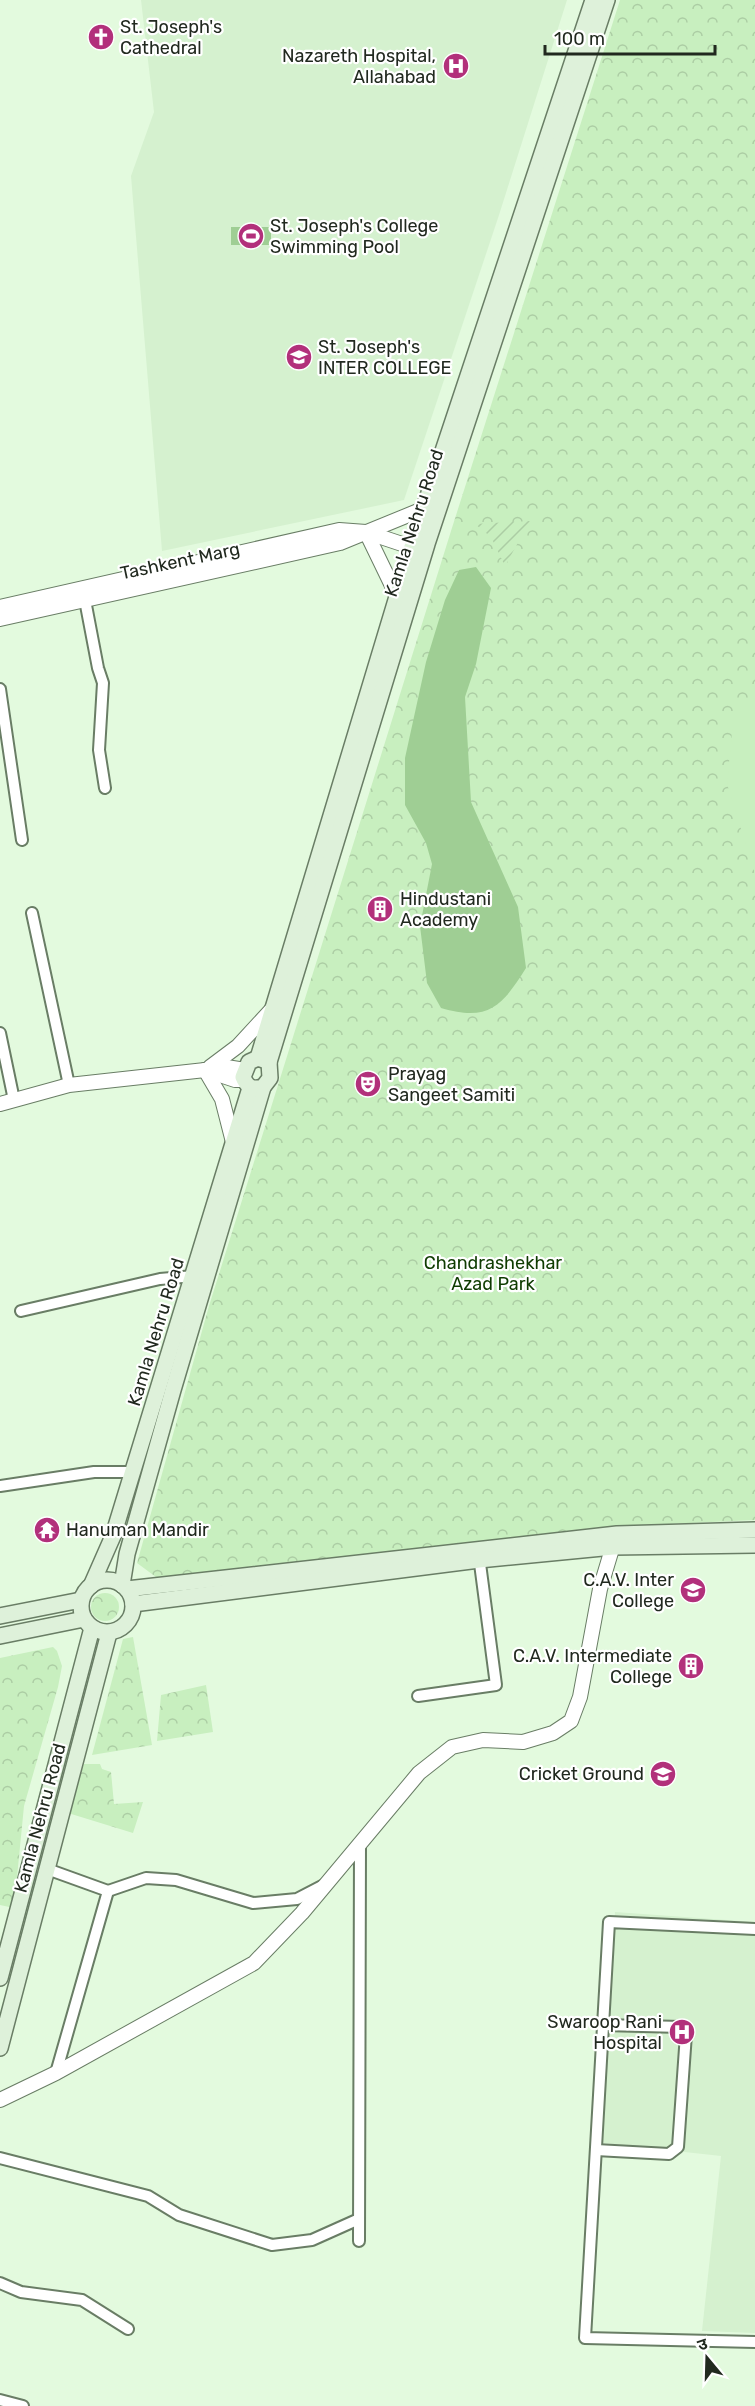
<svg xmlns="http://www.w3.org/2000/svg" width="755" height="2406" font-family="Rubik,'Noto Sans Devanagari',sans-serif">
	<defs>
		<pattern id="park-crowns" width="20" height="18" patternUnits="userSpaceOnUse" patternTransform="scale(1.5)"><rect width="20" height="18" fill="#c8efbf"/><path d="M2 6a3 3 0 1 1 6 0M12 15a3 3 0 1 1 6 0" fill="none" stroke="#accda4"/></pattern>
		<pattern id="garden-furrows" width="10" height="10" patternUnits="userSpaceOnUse" patternTransform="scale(1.5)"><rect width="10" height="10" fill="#c8efbf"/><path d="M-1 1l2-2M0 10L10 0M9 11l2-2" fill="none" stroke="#accda4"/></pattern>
	</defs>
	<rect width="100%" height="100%" fill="#e3fade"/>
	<g fill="#d5f1cf">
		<path d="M 141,0 L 567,0 L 499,215 L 404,500 L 162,551 L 131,176 L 154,112 Z"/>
		<path d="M 615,1912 L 755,1922 L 755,2333 L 702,2331 L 721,2156 L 603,2143 Z"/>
	</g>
	<g fill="url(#park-crowns)">
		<path d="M 620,0 L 755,0 L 755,1520 L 602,1527 L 160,1580 L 137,1563 L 209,1306 L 451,531 Z"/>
		<circle cx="105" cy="1607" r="14"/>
		<path d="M 133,1637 L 152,1745 L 92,1755 L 123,1639 Z"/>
		<path d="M 53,1647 L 57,1651 L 62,1666 L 58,1687 L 24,1806 L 14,1908 L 0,1905 L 0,1658 Z"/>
		<path d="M 206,1685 L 213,1732 L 157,1741 L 161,1695 Z"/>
		<path d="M 84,1764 L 100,1764 L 102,1769 L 111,1772 L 114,1804 L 143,1802 L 133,1833 L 68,1813 Z"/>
	</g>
	<path fill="url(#garden-furrows)" d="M 530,521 L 505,566 L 491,537 L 475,524 Z"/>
	<path fill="#c8efbf" d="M 755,691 L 755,874 L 727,784 L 733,721 Z"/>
	<g fill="#9fce94">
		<rect x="231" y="227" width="40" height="18"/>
		<path d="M 476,567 L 491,588 L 476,664 L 465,697 L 471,802 L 518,907 L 526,968 C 502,1006 489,1022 441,1008 L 427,983 L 420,926 L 432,864 L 426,843 L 405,805 L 405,758 L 426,662 L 445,600 L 459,570 Z"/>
	</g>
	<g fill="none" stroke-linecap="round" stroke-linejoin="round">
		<defs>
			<g id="minor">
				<path d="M 85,600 L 98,668 L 103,683 L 99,750 L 105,788"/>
				<path d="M 0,689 L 22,840"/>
				<path d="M 32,913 L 69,1085"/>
				<path d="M 0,1033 L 14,1100"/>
				<path d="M 21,1311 L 160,1279 L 194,1276"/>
				<path d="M 0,1486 L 94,1472 L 134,1472"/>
				<path d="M 418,1696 L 496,1685 L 479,1556"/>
				<path d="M 47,1869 L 108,1891 L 56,2073"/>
				<path d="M 108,1891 L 146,1878 L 176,1880 L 253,1903 L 297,1899 L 324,1885"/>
				<path d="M 755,1929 L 609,1922 L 585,2338 L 755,2342"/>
				<path d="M 596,2150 L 669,2154 L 678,2147 L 686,2034 L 681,2027 L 603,2025"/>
				<path d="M 0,2158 L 148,2196 L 179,2215 L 272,2245 L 312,2240 L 359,2219"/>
				<path d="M 359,2241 L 360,1844"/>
				<path d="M 0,2283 L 21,2292 L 82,2300 L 128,2329"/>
				<path d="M 0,2400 L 23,2406"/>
			</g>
			<g id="tertiary">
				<path d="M 366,532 L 397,596"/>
				<path d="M 0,607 L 339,530 L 366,532 L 420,550"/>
				<path d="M 0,619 L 340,543 L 423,509"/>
				<path d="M 210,1067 L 238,1046 L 273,1008"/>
				<path d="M 205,1070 L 222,1099 L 233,1142"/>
				<path d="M 205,1070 L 235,1080 L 244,1080"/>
				<path d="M 0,1104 L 69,1085 L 205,1070 L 220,1066 L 245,1070"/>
				<path d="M 0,2100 L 56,2073 L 254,1963 L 302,1913 L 419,1773 L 452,1747 L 483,1740 L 523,1742 L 553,1733 L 571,1721 L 580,1697 L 600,1589 L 615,1539"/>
			</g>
			<g id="secondary">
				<path d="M 258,1058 L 421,517 L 593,0"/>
				<path d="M 258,1058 L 269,1062 L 270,1078 L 263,1087 C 252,1090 247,1087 243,1077 L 249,1062 Z"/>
				<path d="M 269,1062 L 427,544 L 607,0"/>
				<circle cx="107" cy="1606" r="26"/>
				<path d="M 122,1585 L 127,1554 L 173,1390 L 263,1087"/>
				<path d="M 91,1586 L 113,1536 L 250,1088"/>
				<path d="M 127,1589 L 617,1534 L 755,1530"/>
				<path d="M 133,1604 L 479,1560 L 613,1547 L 755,1545"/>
				<path d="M 0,1616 L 81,1600"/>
				<path d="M 0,1636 L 84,1619"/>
				<path d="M 0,1978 L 92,1628"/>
				<path d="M 0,2048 L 109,1633"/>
			</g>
		</defs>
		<use href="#minor" stroke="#697d65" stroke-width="14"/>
		<use href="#tertiary" stroke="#697d65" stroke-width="16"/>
		<use href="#secondary" stroke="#697d65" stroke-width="18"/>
		<use href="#minor" stroke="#fff" stroke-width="10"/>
		<use href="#tertiary" stroke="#fff" stroke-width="14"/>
		<use href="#secondary" stroke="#def1da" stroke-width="15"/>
	</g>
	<defs>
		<symbol id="church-disc" viewBox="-11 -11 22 22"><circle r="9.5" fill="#b2307b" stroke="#fff"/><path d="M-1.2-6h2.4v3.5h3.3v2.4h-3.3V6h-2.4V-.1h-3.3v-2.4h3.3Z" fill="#fff"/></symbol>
		<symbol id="hospital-disc" viewBox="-11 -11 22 22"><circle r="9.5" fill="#b2307b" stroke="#fff"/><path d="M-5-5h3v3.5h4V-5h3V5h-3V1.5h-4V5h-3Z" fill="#fff"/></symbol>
		<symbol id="stadium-disc" viewBox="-11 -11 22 22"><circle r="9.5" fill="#b2307b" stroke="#fff"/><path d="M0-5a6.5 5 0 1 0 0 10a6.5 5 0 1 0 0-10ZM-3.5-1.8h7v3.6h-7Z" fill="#fff"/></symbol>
		<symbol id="school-disc" viewBox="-11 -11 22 22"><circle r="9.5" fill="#b2307b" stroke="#fff"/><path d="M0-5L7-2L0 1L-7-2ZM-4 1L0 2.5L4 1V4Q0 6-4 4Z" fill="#fff"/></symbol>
		<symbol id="building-disc" viewBox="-11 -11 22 22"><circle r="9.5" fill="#b2307b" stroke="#fff"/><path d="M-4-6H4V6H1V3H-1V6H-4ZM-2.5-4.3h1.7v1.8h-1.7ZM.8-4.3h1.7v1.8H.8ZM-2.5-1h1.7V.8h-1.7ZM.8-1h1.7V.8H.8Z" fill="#fff"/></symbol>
		<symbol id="theatre-disc" viewBox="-11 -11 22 22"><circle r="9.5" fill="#b2307b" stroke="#fff"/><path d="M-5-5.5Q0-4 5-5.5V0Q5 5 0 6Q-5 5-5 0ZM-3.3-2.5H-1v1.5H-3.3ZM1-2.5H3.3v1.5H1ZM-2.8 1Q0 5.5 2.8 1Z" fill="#fff"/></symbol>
		<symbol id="temple-disc" viewBox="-11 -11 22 22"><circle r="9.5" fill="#b2307b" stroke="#fff"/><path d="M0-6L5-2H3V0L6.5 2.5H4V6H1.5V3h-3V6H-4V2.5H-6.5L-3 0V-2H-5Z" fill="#fff"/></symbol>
	</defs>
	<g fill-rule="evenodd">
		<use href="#church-disc" x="86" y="22" width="30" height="30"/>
		<use href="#hospital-disc" x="441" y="51" width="30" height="30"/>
		<use href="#stadium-disc" x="236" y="221" width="30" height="30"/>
		<use href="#school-disc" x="284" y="342" width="30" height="30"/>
		<use href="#building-disc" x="365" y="894" width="30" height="30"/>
		<use href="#theatre-disc" x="353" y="1069" width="30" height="30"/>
		<use href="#temple-disc" x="32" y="1515" width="30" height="30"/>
		<use href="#school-disc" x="678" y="1575" width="30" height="30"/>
		<use href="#building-disc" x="676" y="1651" width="30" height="30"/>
		<use href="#school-disc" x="648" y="1759" width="30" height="30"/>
		<use href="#hospital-disc" x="667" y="2017" width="30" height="30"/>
	</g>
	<g text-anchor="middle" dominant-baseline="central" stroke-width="4.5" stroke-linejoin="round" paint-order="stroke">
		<g font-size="18" fill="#21291f" stroke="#fff" text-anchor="start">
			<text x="120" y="27">St. Joseph's<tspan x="120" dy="21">Cathedral</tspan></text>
			<text x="436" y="56" text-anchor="end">Nazareth Hospital,<tspan x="436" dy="21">Allahabad</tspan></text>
			<text x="270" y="226">St. Joseph's College<tspan x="270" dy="21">Swimming Pool</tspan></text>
			<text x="318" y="347">St. Joseph's<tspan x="318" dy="21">INTER COLLEGE</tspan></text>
			<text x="400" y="899">Hindustani<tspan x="400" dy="21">Academy</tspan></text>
			<text x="388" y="1074">Prayag<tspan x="388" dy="21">Sangeet Samiti</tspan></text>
			<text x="66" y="1530">Hanuman Mandir</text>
			<text x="674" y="1580" text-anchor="end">C.A.V. Inter<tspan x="674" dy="21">College</tspan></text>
			<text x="672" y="1656" text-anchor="end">C.A.V. Intermediate<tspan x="672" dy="21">College</tspan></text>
			<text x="644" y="1774" text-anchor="end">Cricket Ground</text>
			<text x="662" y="2022" text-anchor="end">Swaroop Rani<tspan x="662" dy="21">Hospital</tspan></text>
		</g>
		<g font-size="18" fill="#21291f" stroke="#fff">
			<text transform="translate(414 523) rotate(-72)">Kamla Nehru Road</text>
			<text transform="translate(180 561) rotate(-12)">Tashkent Marg</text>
			<text transform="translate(156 1332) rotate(-73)">Kamla Nehru Road</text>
			<text transform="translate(40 1818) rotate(-75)">Kamla Nehru Road</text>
		</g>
		<g font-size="18" fill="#0f3c01" stroke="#fff">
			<text x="493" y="1263">Chandrashekhar<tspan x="493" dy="21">Azad Park</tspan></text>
		</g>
	</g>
	<g transform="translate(707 2358) rotate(341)" stroke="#ffffff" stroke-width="4.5" paint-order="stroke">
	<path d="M0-4.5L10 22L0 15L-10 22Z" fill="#21291f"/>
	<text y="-9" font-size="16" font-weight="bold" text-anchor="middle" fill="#21291f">उ</text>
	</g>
	<path d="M545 45v9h170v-9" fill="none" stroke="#21291f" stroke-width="3"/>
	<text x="554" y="45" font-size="18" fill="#21291f" stroke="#ffffff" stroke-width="4.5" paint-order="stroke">100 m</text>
</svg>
